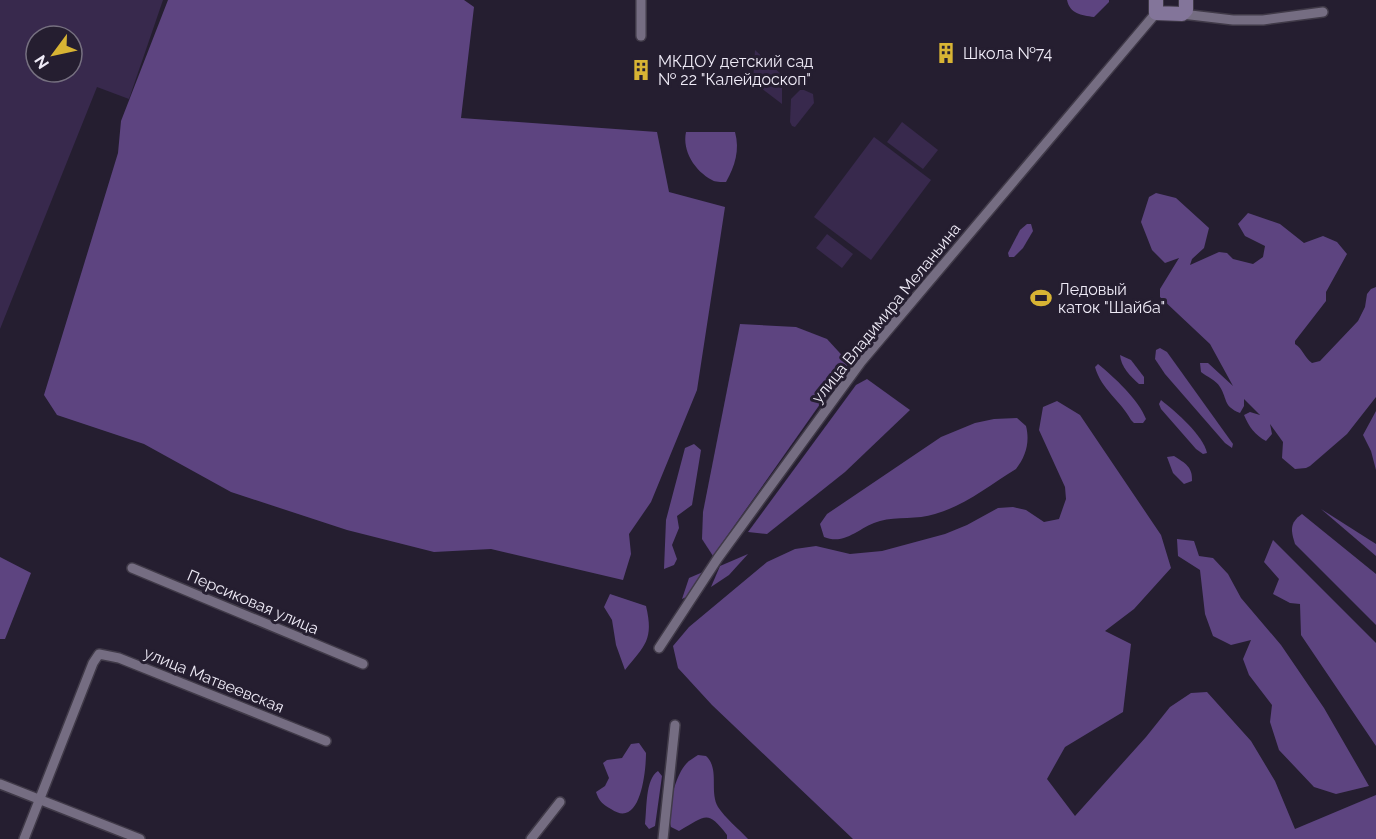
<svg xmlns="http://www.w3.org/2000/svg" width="1376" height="839" font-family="Raleway,sans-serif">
	<rect width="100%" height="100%" fill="#251e30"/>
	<g fill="#38294d" fill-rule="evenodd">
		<path d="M 0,0 L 163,0 L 129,99 L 97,87 L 0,329 ZM 36,36 L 72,36 L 72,72 L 36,72 Z"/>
		<path d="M 755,50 L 782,75 L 782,104 L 753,82 Z"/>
		<path d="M 800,90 L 804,90 L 813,94 L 814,103 L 795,127 L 792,126 L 790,122 L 791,99 Z"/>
		<path d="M 902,122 L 938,150 L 923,169 L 887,142 Z"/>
		<path d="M 874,137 L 931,180 L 871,260 L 814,217 Z"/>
		<path d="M 827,234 L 853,254 L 842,268 L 816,248 Z"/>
	</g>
	<g fill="#5d4480">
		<path d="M 168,0 L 464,0 L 474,7 L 461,118 L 657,132 L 669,192 L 725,207 L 697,390 L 651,502 L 629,534 L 631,554 L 623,580 L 491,549 L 434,552 L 347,530 L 231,492 L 144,444 L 57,415 L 44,395 L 118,153 L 121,121 Z"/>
		<path d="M 1067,0 L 1109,0 L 1109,2 L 1094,17 C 1081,15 1070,14 1067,0 Z"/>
		<path d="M 686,132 L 735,132 C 740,150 735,166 726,182 C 721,182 715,182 712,180 C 695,171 682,151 686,132 Z"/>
		<path d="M 1156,193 L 1176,198 L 1209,228 L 1204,248 L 1192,259 L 1190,265 L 1219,252 L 1227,253 L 1233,259 L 1253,264 L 1263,257 L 1265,246 L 1245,236 L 1238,224 L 1248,213 L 1280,224 L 1304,243 L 1323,236 L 1337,242 L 1347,254 L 1326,292 L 1326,301 L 1295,341 L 1295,344 C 1303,349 1304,357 1312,363 L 1320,361 L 1358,321 L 1365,307 L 1367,294 L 1371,289 L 1376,287 L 1376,397 L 1347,434 L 1310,466 L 1306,468 L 1295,469 L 1282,458 L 1283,442 L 1270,424 L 1272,434 L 1266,441 C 1255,435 1249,427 1244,415 L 1250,412 L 1260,415 L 1244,399 L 1244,406 L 1240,413 C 1223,406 1228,400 1220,387 C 1216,380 1207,377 1201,372 L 1200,363 L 1208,363 L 1233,386 L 1210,344 L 1160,297 L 1160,289 L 1179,258 L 1165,263 L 1152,250 L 1141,222 L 1149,197 Z"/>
		<path d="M 1027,224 L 1031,224 L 1033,231 L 1023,248 L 1014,257 L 1009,257 L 1008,253 L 1020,230 Z"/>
		<path d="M 740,324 L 796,327 L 827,339 L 849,363 L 713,556 L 702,539 L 703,512 Z"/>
		<path d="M 1160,348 L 1167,352 L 1233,444 L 1232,448 L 1225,443 L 1165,374 L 1155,359 L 1156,350 Z"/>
		<path d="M 1120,355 L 1131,360 L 1144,377 L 1144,384 L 1139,384 C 1130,376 1121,367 1120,355 Z"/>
		<path d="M 1098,364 C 1114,377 1139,400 1146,419 L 1143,423 L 1134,423 L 1131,420 C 1121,401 1101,389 1095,367 Z"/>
		<path d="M 867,379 L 910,410 L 845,472 L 767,534 L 748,532 L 856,385 Z"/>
		<path d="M 1161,400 C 1176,412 1203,435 1207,453 L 1203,454 L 1196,449 L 1161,409 L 1159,404 Z"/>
		<path d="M 1057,401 L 1080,415 L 1161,535 L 1171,568 L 1134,609 L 1105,631 L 1131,644 L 1123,712 L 1065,747 L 1047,779 L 1075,816 L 1146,737 L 1170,707 L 1191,693 L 1207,692 L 1251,741 L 1275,781 L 1295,829 L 1376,795 L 1376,839 L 853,839 L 712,705 L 678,668 L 673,646 L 689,627 L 767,562 L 795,549 L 816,546 L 850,554 L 882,551 L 945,534 L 967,525 L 998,508 L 1013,507 L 1026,510 L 1044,522 L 1059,519 L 1066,499 L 1065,487 L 1039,430 L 1043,407 Z"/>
		<path d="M 1376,411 L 1376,470 L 1371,451 L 1363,435 Z"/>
		<path d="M 1017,418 L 1026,426 C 1030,442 1026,456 1016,469 C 990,485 964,506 935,514 C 917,520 897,516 880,521 C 860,526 846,546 824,537 L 820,524 L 827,514 L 941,437 L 975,423 L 994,419 Z"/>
		<path d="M 694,444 L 701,450 L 692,505 L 677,516 L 679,528 L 672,545 L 677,559 L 674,565 L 664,569 L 666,520 L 685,448 Z"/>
		<path d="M 1174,456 C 1185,463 1193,467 1192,481 L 1184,484 L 1173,473 L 1167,457 Z"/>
		<path d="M 1321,509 L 1376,544 L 1376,556 Z"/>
		<path d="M 1302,514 L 1376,574 L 1376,625 L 1295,544 C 1291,531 1289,523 1302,514 Z"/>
		<path d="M 1177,539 L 1194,541 L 1199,556 L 1213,558 L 1228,574 L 1241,598 L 1281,645 L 1324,708 L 1369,786 L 1336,794 L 1314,787 L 1279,750 L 1270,722 L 1272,705 L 1249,675 L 1243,659 L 1251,640 L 1231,645 L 1213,636 L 1205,614 L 1200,570 L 1178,556 Z"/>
		<path d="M 1273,540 L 1376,643 L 1376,746 L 1301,635 L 1300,604 L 1290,603 L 1273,594 L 1279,579 L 1264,562 Z"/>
		<path d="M 748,554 L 729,575 L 711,587 L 720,566 Z"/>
		<path d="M 0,557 L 31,573 L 5,639 L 0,639 Z"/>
		<path d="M 703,572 L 688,596 L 682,599 L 689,578 Z"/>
		<path d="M 610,594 L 646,606 C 654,640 645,645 625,670 L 616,645 L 612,620 L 604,607 Z"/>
		<path d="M 639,743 L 646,753 C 646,770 641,830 611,809 C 602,804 599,801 596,792 L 605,786 L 609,778 L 603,763 L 607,760 L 622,758 L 631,744 Z"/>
		<path d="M 698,755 L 706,756 C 720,769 709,791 718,807 C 725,818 739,829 748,839 L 727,839 L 727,835 C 707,809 706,816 679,831 L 671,827 C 666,811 675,776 686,764 C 689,760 694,758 698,755 Z"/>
		<path d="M 658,771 L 662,776 L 655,826 L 649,829 L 645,824 C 647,810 645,779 658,771 Z"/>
	</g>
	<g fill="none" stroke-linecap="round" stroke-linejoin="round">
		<defs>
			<g id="street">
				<path d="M 1182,14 L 1233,20 L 1263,20 L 1323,12"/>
				<path d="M 641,36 L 641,0"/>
				<path d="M 132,568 L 363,664"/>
				<path d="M 659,648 L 718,558 L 861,362 L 1156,13"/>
				<path d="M 0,784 L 140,839"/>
				<path d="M 24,839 L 93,663 L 99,654 L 119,658 L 326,741"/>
				<path d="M 531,839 L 560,802"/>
				<path d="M 663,839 L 675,725"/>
			</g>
			<path id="secondary" d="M 1156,0 L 1156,13 L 1182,14 L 1186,10 L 1186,0"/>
		</defs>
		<use href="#street" stroke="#403a48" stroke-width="12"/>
		<use href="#secondary" stroke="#403a48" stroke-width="16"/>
		<use href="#street" stroke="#756d82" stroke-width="9"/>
		<use href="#secondary" stroke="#83759a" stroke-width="14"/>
	</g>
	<defs>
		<symbol id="building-bare" viewBox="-9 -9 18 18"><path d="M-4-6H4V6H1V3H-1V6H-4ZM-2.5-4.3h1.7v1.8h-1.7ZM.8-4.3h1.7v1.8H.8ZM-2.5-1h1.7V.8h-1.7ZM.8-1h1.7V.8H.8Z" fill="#d8b434" stroke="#251e30" stroke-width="2.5" paint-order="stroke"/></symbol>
		<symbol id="stadium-bare" viewBox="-9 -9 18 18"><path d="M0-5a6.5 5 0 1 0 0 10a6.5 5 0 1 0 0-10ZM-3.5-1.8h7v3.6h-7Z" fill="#d8b434" stroke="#251e30" stroke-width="2.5" paint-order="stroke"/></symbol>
	</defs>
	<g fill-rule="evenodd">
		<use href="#building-bare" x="931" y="38" width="30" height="30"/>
		<use href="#building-bare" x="626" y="55" width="30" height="30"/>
		<use href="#stadium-bare" x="1026" y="283" width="30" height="30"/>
	</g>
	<g text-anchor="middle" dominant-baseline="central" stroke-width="6" stroke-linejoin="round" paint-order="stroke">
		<g font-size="16" fill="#efebf7" stroke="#251e30" text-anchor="start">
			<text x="963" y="53">Школа №74</text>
			<text x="658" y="61">МКДОУ детский сад<tspan x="658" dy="18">№ 22 "Калейдоскоп"</tspan></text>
			<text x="1058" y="289">Ледовый<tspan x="1058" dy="18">каток "Шайба"</tspan></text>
		</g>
		<g font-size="16" fill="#efebf7" stroke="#251e30">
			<text transform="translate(886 313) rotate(-51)">улица Владимира Меланьина</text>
			<text transform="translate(253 602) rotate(23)">Персиковая улица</text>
			<text transform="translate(214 680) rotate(22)">улица Матвеевская</text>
		</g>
	</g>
	<g transform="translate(54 54) rotate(237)"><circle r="28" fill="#251e30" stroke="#767080" stroke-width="1.5"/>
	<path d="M0-4.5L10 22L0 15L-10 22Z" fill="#d8b434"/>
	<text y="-9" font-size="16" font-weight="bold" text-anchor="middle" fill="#efebf7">N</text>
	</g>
</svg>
